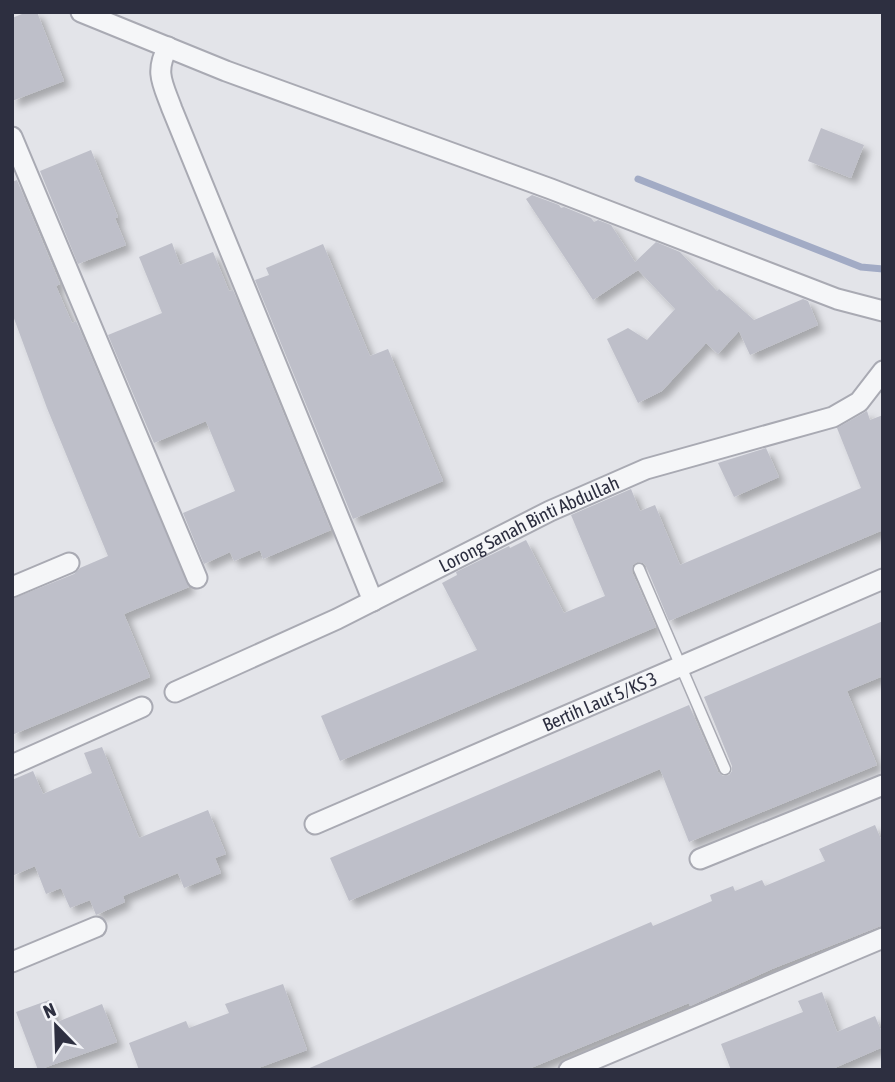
<svg xmlns="http://www.w3.org/2000/svg" width="895" height="1082" font-family="'Asap Condensed',sans-serif">
	<defs>
		<filter id="shadow"><feDropShadow dx="6" dy="6" stdDeviation="3.5" flood-color="#0004"/></filter>
	</defs>
	<rect width="100%" height="100%" fill="#e3e4e9"/>
	<g fill="none" stroke-linecap="round" stroke-linejoin="round">
		<path stroke="#a2abc5" stroke-width="7" d="M 638,179 L 861,267 L 883,269"/>
	</g>
	<g fill="#bebfc9" filter="url(#shadow)">
		<path d="M 27,12 L 37,12 L 64,81 L 12,101 L 12,18 Z"/>
		<path d="M 821,128 L 864,145 L 851,178 L 808,161 Z"/>
		<path d="M 91,150 L 118,217 L 115,218 L 126,245 L 78,264 L 40,171 Z"/>
		<path d="M 17,180 L 60,284 L 56,286 L 72,323 L 76,321 L 189,587 L 124,614 L 150,677 L 12,735 L 12,599 L 74,574 L 80,568 L 108,556 L 47,408 L 12,313 L 12,182 Z"/>
		<path d="M 532,195 L 559,205 L 561,208 L 564,207 L 591,218 L 594,222 L 598,220 L 611,225 L 635,262 L 656,242 L 680,252 L 717,291 L 719,289 L 754,320 L 803,299 L 808,301 L 818,325 L 750,355 L 739,331 L 718,354 L 706,343 L 662,391 L 638,403 L 607,339 L 628,328 L 647,340 L 675,309 L 638,270 L 593,300 L 526,199 Z"/>
		<path d="M 172,243 L 180,265 L 213,252 L 229,291 L 233,290 L 331,530 L 263,559 L 260,550 L 234,561 L 230,552 L 204,564 L 183,513 L 235,491 L 206,421 L 154,443 L 108,335 L 162,313 L 139,257 Z"/>
		<path d="M 323,244 L 370,356 L 388,349 L 443,481 L 353,519 L 255,280 L 269,275 L 266,268 Z"/>
		<path d="M 867,411 L 870,420 L 883,415 L 883,530 L 669,621 L 646,566 L 643,563 L 637,562 L 633,565 L 632,572 L 656,627 L 340,761 L 321,716 L 477,650 L 442,583 L 457,575 L 456,572 L 509,546 L 510,548 L 526,540 L 564,613 L 605,596 L 571,515 L 631,489 L 640,511 L 655,505 L 680,565 L 861,488 L 837,428 Z"/>
		<path d="M 766,448 L 779,477 L 734,497 L 718,463 Z"/>
		<path d="M 883,621 L 883,676 L 847,691 L 877,765 L 689,842 L 660,769 L 349,901 L 330,858 L 689,705 L 718,772 L 723,776 L 729,775 L 732,771 L 732,766 L 704,697 Z"/>
		<path d="M 102,747 L 139,838 L 208,810 L 226,854 L 215,858 L 221,873 L 184,888 L 178,873 L 123,896 L 125,902 L 96,915 L 90,900 L 70,908 L 61,888 L 46,894 L 35,866 L 12,876 L 12,780 L 33,771 L 43,794 L 92,773 L 84,753 Z"/>
		<path d="M 875,825 L 883,844 L 883,925 L 853,937 L 772,969 L 690,1006 L 689,1003 L 526,1070 L 305,1070 L 651,922 L 653,926 L 712,901 L 710,895 L 733,886 L 735,891 L 762,880 L 765,886 L 825,861 L 819,849 Z"/>
		<path d="M 283,984 L 307,1050 L 253,1070 L 139,1070 L 129,1043 L 186,1021 L 189,1028 L 229,1013 L 225,1004 Z"/>
		<path d="M 822,992 L 837,1032 L 875,1016 L 883,1035 L 883,1047 L 830,1070 L 731,1070 L 721,1044 L 803,1012 L 798,1001 Z"/>
		<path d="M 49,1000 L 57,1022 L 102,1004 L 117,1042 L 38,1070 L 16,1012 Z"/>
	</g>
	<g fill="none" stroke-linecap="round" stroke-linejoin="round">
		<defs>
			<path id="lane" d="M 639,569 L 725,769"/>
			<g id="street">
				<path d="M 81,12 L 226,71 L 551,189 L 837,299 L 883,311"/>
				<path d="M 168,47 C 154,72 163,84 172,109 L 373,601"/>
				<path d="M 12,137 L 197,578"/>
				<path d="M 12,587 L 69,563"/>
				<path id="s1" d="M 175,692 L 337,619 L 550,511 L 646,469 L 833,417 L 859,402 L 883,371"/>
				<path d="M 12,765 L 142,707"/>
				<path id="s2" d="M 315,824 L 883,579"/>
				<path d="M 700,859 L 883,785"/>
				<path d="M 12,962 L 96,927"/>
				<path d="M 569,1070 L 883,938"/>
			</g>
		</defs>
		<use href="#lane" stroke="#a9aab3" stroke-width="13"/>
		<use href="#street" stroke="#a9aab3" stroke-width="23"/>
		<use href="#lane" stroke="#f5f6f8" stroke-width="10"/>
		<use href="#street" stroke="#f5f6f8" stroke-width="19"/>
	</g>
	<g text-anchor="middle" dominant-baseline="central" stroke-width="5" stroke-linejoin="round" paint-order="stroke">
		<g font-size="19" fill="#2d2f40" stroke="#f2f3f7">
			<text stroke="none"><textPath href="#s1" startOffset="392">Lorong Sanah Binti Abdullah</textPath></text>
			<text stroke="none"><textPath href="#s2" startOffset="310">Bertih Laut 5/KS 3</textPath></text>
		</g>
	</g>
	<rect width="895" height="1082" fill="none" stroke="#2d2f40" stroke-width="28"/>
	<g transform="translate(56 1026) rotate(337)" stroke="#f2f3f7" stroke-width="5" paint-order="stroke">
	<path d="M0-5L12 26L0 18L-12 26Z" fill="#2d2f40"/>
	<text y="-10" font-size="19" font-weight="bold" text-anchor="middle" fill="#2d2f40">N</text>
	</g>
</svg>
